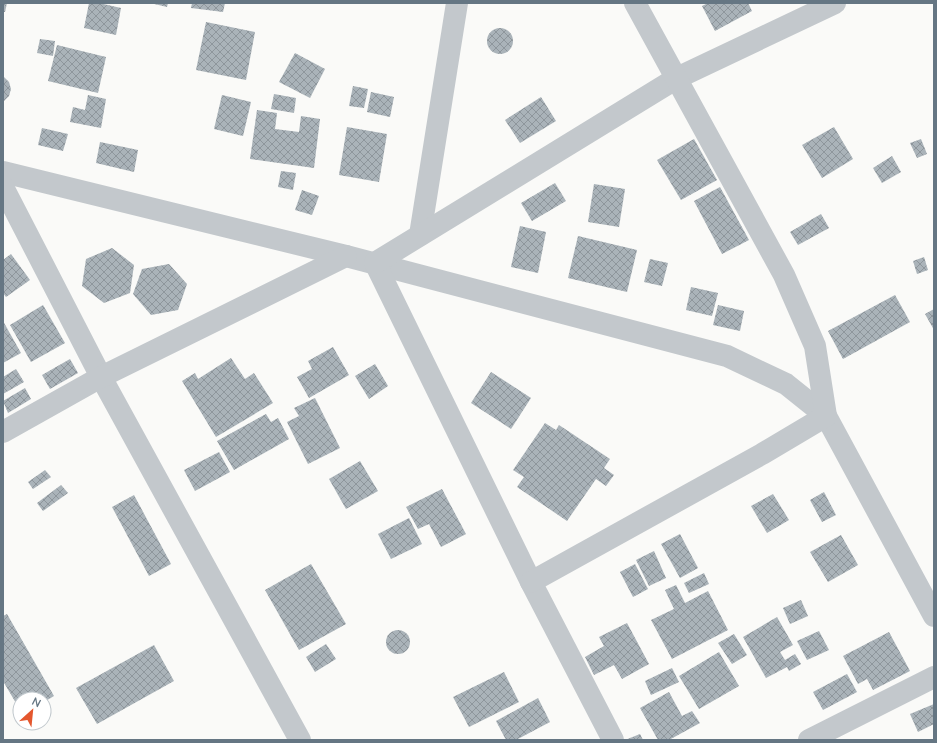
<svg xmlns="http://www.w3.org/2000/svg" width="937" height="743" font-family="Mulish,sans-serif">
	<defs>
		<pattern id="building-cross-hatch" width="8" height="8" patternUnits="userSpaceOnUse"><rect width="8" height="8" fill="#aab3b9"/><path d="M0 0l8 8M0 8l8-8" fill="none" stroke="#8e969c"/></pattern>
	</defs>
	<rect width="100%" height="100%" fill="#fafaf8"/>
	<g fill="url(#building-cross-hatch)">
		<path d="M 3,3 L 7,3 L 5,12 L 3,12 Z"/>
		<path d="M 89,3 L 99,3 L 121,8 L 116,35 L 84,28 Z"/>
		<path d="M 150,3 L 168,3 L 167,7 Z"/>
		<path d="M 192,3 L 225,3 L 223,12 L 191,8 Z"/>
		<path d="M 708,3 L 748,3 L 752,11 L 715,31 L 702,6 Z"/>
		<path d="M 206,22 L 255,32 L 246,80 L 196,70 Z"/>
		<circle cx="500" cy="41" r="13"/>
		<path d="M 40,39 L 55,41 L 53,56 L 37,53 Z"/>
		<path d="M 57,45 L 106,57 L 98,93 L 48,81 Z"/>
		<path d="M 295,53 L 325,69 L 310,98 L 279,82 Z"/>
		<path d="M 3,76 L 9,82 L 11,89 L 9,96 L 3,102 Z"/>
		<path d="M 353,86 L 368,89 L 364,108 L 349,106 Z"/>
		<path d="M 371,92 L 394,97 L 390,117 L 367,112 Z"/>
		<path d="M 274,94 L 296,98 L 294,113 L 271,109 Z"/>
		<path d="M 88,95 L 106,99 L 101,128 L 70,122 L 73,107 L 85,110 Z"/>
		<path d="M 222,95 L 251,102 L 243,136 L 214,129 Z"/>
		<path d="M 541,97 L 556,121 L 520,143 L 505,120 Z"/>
		<path d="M 257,110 L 277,113 L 275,129 L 299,132 L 301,116 L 320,119 L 314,168 L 250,159 Z"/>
		<path d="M 347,127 L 387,134 L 379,182 L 339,175 Z"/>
		<path d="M 834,127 L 853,159 L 822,178 L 802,145 Z"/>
		<path d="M 42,128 L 68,134 L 63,151 L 38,145 Z"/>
		<path d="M 694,139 L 717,180 L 681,200 L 657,160 Z"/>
		<path d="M 921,139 L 927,154 L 917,158 L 910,143 Z"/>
		<path d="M 100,142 L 138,150 L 134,172 L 96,163 Z"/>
		<path d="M 892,156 L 901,172 L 882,183 L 873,168 Z"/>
		<path d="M 281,171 L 296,173 L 293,190 L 278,187 Z"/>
		<path d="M 555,183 L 566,201 L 532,221 L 521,203 Z"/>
		<path d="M 594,184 L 625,189 L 619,227 L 588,222 Z"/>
		<path d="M 720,187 L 749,240 L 722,254 L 694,201 Z"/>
		<path d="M 302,190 L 319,196 L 312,215 L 295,210 Z"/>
		<path d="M 821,214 L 829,228 L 798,245 L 790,232 Z"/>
		<path d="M 520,226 L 546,232 L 538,273 L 511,267 Z"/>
		<path d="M 578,236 L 637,250 L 627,292 L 568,278 Z"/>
		<path d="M 112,248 L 134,265 L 130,293 L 104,303 L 82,286 L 86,259 Z"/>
		<path d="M 11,254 L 30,280 L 6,297 L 3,293 L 3,260 Z"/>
		<path d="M 924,257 L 928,270 L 917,274 L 913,261 Z"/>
		<path d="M 650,259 L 668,263 L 662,286 L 644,282 Z"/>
		<path d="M 169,264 L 187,284 L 178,310 L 151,315 L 133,294 L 142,269 Z"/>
		<path d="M 691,287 L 718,293 L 712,316 L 686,310 Z"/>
		<path d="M 895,295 L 910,322 L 843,359 L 828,331 Z"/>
		<path d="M 43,305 L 65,343 L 31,362 L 10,325 Z"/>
		<path d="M 718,305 L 744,311 L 740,331 L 713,325 Z"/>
		<path d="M 934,309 L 934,330 L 925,314 Z"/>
		<path d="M 3,321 L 21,353 L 3,363 Z"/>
		<path d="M 333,347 L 349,375 L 309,398 L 297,377 L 312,369 L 308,361 Z"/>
		<path d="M 231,358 L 245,379 L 254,373 L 273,403 L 216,437 L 182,381 L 195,373 L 198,379 Z"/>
		<path d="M 70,359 L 78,373 L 50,389 L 42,375 Z"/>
		<path d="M 375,364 L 388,386 L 369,399 L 355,376 Z"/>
		<path d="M 16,369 L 24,382 L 3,394 L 3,377 Z"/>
		<path d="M 491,372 L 531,398 L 511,429 L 471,403 Z"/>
		<path d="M 25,388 L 31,399 L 8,413 L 3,401 Z"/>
		<path d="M 315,398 L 340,448 L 308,464 L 287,422 L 299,416 L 294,408 Z"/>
		<path d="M 266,414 L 271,422 L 278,418 L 289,439 L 234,470 L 217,441 Z"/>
		<path d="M 545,423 L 556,430 L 559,425 L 610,459 L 604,468 L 614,475 L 606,486 L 596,479 L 567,521 L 517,487 L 524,477 L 513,470 Z"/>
		<path d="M 219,452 L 230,472 L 195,491 L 184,470 Z"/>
		<path d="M 360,461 L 378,491 L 346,509 L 329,479 Z"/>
		<path d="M 45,470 L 51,477 L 33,489 L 28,482 Z"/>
		<path d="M 61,485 L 68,493 L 43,511 L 37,503 Z"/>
		<path d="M 442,489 L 466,534 L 441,547 L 429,524 L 418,529 L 406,507 Z"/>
		<path d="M 824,492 L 836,515 L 822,522 L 810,500 Z"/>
		<path d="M 773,494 L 789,520 L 767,533 L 751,506 Z"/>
		<path d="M 134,495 L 171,564 L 149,576 L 112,507 Z"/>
		<path d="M 409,518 L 422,544 L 391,559 L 378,534 Z"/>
		<path d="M 680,534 L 698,568 L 680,578 L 661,544 Z"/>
		<path d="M 841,535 L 858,565 L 828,582 L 810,552 Z"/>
		<path d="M 654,551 L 666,578 L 649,586 L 636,560 Z"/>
		<path d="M 311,564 L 346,624 L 299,650 L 265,590 Z"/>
		<path d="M 635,564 L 648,589 L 633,597 L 620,572 Z"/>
		<path d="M 704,573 L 709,584 L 689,593 L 684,583 Z"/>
		<path d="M 676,585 L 685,603 L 708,591 L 728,630 L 672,659 L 651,620 L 674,609 L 665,590 Z"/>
		<path d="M 801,600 L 808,616 L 790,624 L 783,608 Z"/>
		<path d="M 7,614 L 54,696 L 44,702 L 44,699 L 20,699 L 20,710 L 3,681 L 3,616 Z"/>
		<path d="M 777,617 L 793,645 L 780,652 L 785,660 L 795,654 L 801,664 L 789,671 L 787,667 L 766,678 L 743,637 Z"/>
		<path d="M 627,623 L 649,664 L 622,679 L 614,665 L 594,675 L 585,657 L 604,646 L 599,637 Z"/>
		<circle cx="398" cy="642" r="12"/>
		<path d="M 819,631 L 829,650 L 807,660 L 797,641 Z"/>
		<path d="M 889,632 L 910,671 L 873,690 L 867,679 L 858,684 L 843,656 Z"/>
		<path d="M 734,634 L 747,655 L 732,664 L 718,643 Z"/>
		<path d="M 326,644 L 336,659 L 315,672 L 306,657 Z"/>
		<path d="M 154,645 L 174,681 L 97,724 L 76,688 Z"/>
		<path d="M 719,652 L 739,686 L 699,709 L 679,676 Z"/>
		<path d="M 672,668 L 679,682 L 651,695 L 645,681 Z"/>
		<path d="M 504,672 L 519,702 L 469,727 L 453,697 Z"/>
		<path d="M 847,674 L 857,692 L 823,710 L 813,692 Z"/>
		<path d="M 669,692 L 682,716 L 692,711 L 700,723 L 669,740 L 658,740 L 640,708 Z"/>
		<path d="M 538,698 L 550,722 L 516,740 L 506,740 L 496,721 Z"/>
		<path d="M 934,704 L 934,724 L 918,732 L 910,714 Z"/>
		<path d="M 640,734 L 643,740 L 625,740 Z"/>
	</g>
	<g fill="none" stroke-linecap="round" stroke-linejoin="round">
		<g stroke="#c3c8cc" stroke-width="22">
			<path d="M 3,172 L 346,256 L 727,356 L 786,384 L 826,416 L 934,616"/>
			<path d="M 3,187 L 101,377 L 300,740"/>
			<path d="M 420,235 L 457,3"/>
			<path d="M 375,263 L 531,582 L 613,740"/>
			<path d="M 375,263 L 677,78 L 835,3"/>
			<path d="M 3,432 L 101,377 L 346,256"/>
			<path d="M 531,582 L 762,454 L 826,416 L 815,346 L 784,275 L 635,3"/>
			<path d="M 809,740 L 934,677"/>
		</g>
	</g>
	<rect width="937" height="743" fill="none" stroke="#657683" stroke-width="8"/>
	<g transform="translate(32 711) rotate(27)"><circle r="19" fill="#ffffff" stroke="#c1c8cd"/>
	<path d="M0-3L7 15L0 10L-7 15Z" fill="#e4572e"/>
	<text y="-6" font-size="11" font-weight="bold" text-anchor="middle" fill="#657683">N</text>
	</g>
</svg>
